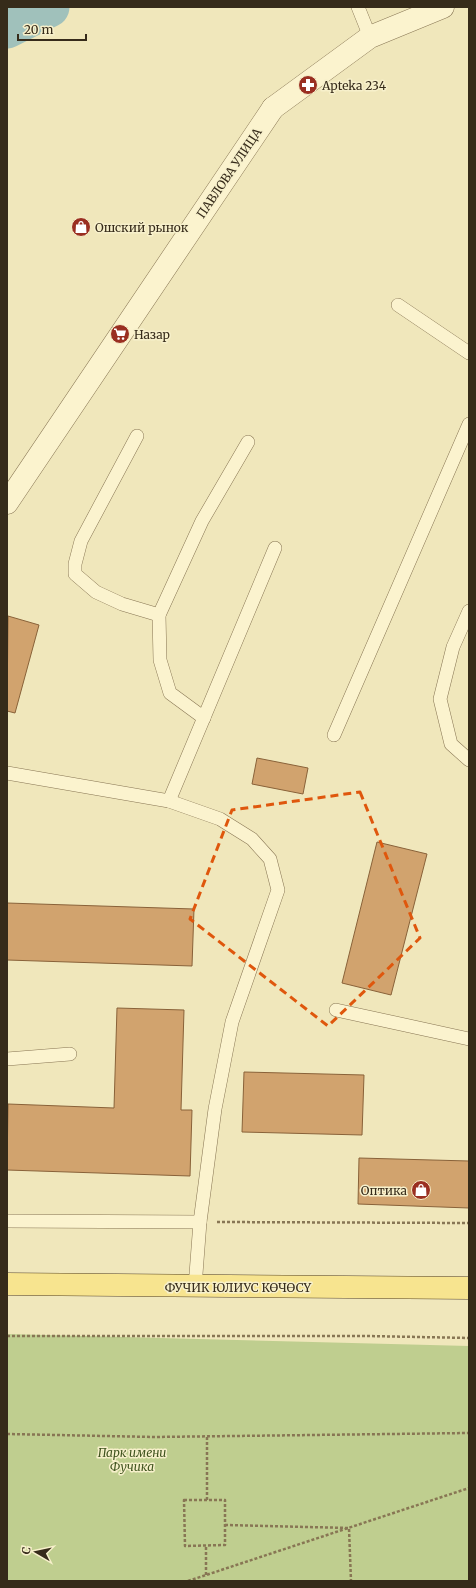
<svg xmlns="http://www.w3.org/2000/svg" width="476" height="1588" font-family="Merriweather,serif">
	<rect width="100%" height="100%" fill="#f0e7bb"/>
	<path fill="#bfce8f" d="M 7,1334 L 469,1346 L 469,1581 L 7,1581 Z"/>
	<g fill="none" stroke-linecap="round" stroke-linejoin="round">
		<path stroke="#a0c1bb" stroke-width="41" d="M 7,28 L 49,7"/>
	</g>
	<g fill="#d1a36e" stroke="#896239">
		<path d="M 8,616 L 39,625 L 15,713 L 7,711 Z"/>
		<path d="M 257,758 L 308,768 L 303,794 L 252,784 Z"/>
		<path d="M 377,842 L 427,854 L 391,995 L 342,983 Z"/>
		<path d="M 7,903 L 194,909 L 192,966 L 7,960 Z"/>
		<path d="M 117,1008 L 184,1010 L 181,1110 L 192,1110 L 190,1176 L 7,1170 L 8,1104 L 114,1108 Z"/>
		<path d="M 244,1072 L 364,1075 L 362,1135 L 242,1132 Z"/>
		<path d="M 359,1158 L 469,1161 L 469,1208 L 358,1204 Z"/>
	</g>
	<g fill="none" stroke-linecap="round" stroke-linejoin="round">
		<defs>
			<g id="service">
				<path d="M 358,7 L 370,37"/>
				<path d="M 398,305 L 469,353"/>
				<path d="M 137,436 L 81,541 L 75,564 L 75,574 L 96,592 L 122,604 L 159,615"/>
				<path d="M 469,611 L 453,647 L 440,699 L 451,744 L 469,760"/>
				<path d="M 204,718 L 170,693 L 160,660 L 159,615 L 202,521 L 248,442"/>
				<path d="M 334,735 L 469,424"/>
				<path d="M 7,773 L 169,801 L 220,819 L 252,839 L 270,859 L 278,890 L 232,1022 L 215,1109 L 200,1222 L 195,1287"/>
				<path d="M 169,801 L 275,548"/>
				<path d="M 336,1010 L 469,1039"/>
				<path d="M 7,1059 L 70,1054"/>
				<path d="M 7,1221 L 200,1222"/>
			</g>
			<path id="minor" d="M 7,503 L 273,108"/>
			<path id="tertiary" d="M 273,108 L 370,37 L 443,7"/>
			<path id="primary" d="M 7,1284 L 469,1288"/>
		</defs>
		<use href="#service" stroke="#887654" stroke-width="14"/>
		<use href="#minor" stroke="#887654" stroke-width="23"/>
		<use href="#tertiary" stroke="#887654" stroke-width="23"/>
		<use href="#primary" stroke="#554329" stroke-width="23"/>
		<g stroke="#887654" stroke-width="2.5" stroke-dasharray="3 2" stroke-linecap="butt">
			<path d="M 217,1222 L 469,1223"/>
			<path d="M 7,1336 L 368,1336 L 469,1338"/>
			<path d="M 7,1434 L 155,1437 L 469,1433"/>
			<path d="M 184,1500 L 225,1500 L 225,1545 L 185,1546 Z"/>
			<path d="M 207,1500 L 207,1436"/>
			<path d="M 225,1525 L 349,1528 L 351,1581"/>
			<path d="M 206,1575 L 206,1546"/>
			<path d="M 188,1581 L 469,1488"/>
		</g>
		<use href="#service" stroke="#fbf3ce" stroke-width="13"/>
		<use href="#minor" stroke="#fbf3ce" stroke-width="22"/>
		<use href="#tertiary" stroke="#fbf3ce" stroke-width="22"/>
		<use href="#primary" stroke="#f7e48f" stroke-width="22"/>
	</g>
	<path fill="none" stroke="#df570d" stroke-width="3" stroke-dasharray="8 5" stroke-linejoin="round" d="M 360,792 L 420,938 L 328,1026 L 190,919 L 232,810 Z"/>
	<defs>
		<symbol id="pharmacy-disc" viewBox="-11 -11 22 22"><circle r="9.5" fill="#9a2f21" stroke="#f7f0cb"/><path d="M-2-6h4v4h4v4h-4v4h-4v-4h-4v-4h4Z" fill="#fff"/></symbol>
		<symbol id="shop-disc" viewBox="-11 -11 22 22"><circle r="9.5" fill="#9a2f21" stroke="#f7f0cb"/><path d="M-5-2.5h2.3a2.7 3.5 0 0 1 5.4 0H5L5.5 6h-11ZM-1.5-2.5h3a1.5 2.3 0 0 0-3 0Z" fill="#fff"/></symbol>
		<symbol id="supermarket-disc" viewBox="-11 -11 22 22"><circle r="9.5" fill="#9a2f21" stroke="#f7f0cb"/><path d="M-6-5.5h2.5l.6 2H6L4.5 2H-2.5L-4.4-4H-6ZM-1.5 3.2a1.3 1.3 0 1 0 .1 0ZM3 3.2a1.3 1.3 0 1 0 .1 0Z" fill="#fff"/></symbol>
	</defs>
	<g fill-rule="evenodd">
		<use href="#pharmacy-disc" x="297" y="74" width="22" height="22"/>
		<use href="#shop-disc" x="70" y="216" width="22" height="22"/>
		<use href="#supermarket-disc" x="109" y="323" width="22" height="22"/>
		<use href="#shop-disc" x="410" y="1179" width="22" height="22"/>
	</g>
	<g text-anchor="middle" dominant-baseline="central" stroke-width="3" stroke-linejoin="round" paint-order="stroke">
		<g font-size="12" fill="#362b1a" stroke="#f7f0cb" text-anchor="start">
			<text x="322" y="85">Apteka 234</text>
			<text x="95" y="227">Ошский рынок</text>
			<text x="134" y="334">Назар</text>
			<text x="407" y="1190" text-anchor="end">Оптика</text>
		</g>
		<g font-size="12" fill="#362b1a" stroke="#f7f0cb">
			<text transform="translate(229 173) rotate(-56)">ПАВЛОВА УЛИЦА</text>
			<text x="238" y="1287">ФУЧИК ЮЛИУС КӨЧӨСҮ</text>
		</g>
		<g font-size="12" font-style="italic" fill="#40541f" stroke="#f7f0cb">
			<text x="132" y="1452">Парк имени<tspan x="132" dy="14">Фучика</tspan></text>
		</g>
	</g>
	<rect width="476" height="1588" fill="none" stroke="#362b1a" stroke-width="16"/>
	<g transform="translate(36 1552) rotate(279)" stroke="#f7f0cb" stroke-width="3" paint-order="stroke">
	<path d="M0-3L7 15L0 10L-7 15Z" fill="#362b1a"/>
	<text y="-6" font-size="11" font-weight="bold" text-anchor="middle" fill="#362b1a">С</text>
	</g>
	<path d="M18 34v6h68v-6" fill="none" stroke="#362b1a" stroke-width="2"/>
	<text x="24" y="34" font-size="12" fill="#362b1a" stroke="#f7f0cb" stroke-width="3" paint-order="stroke">20 m</text>
</svg>
